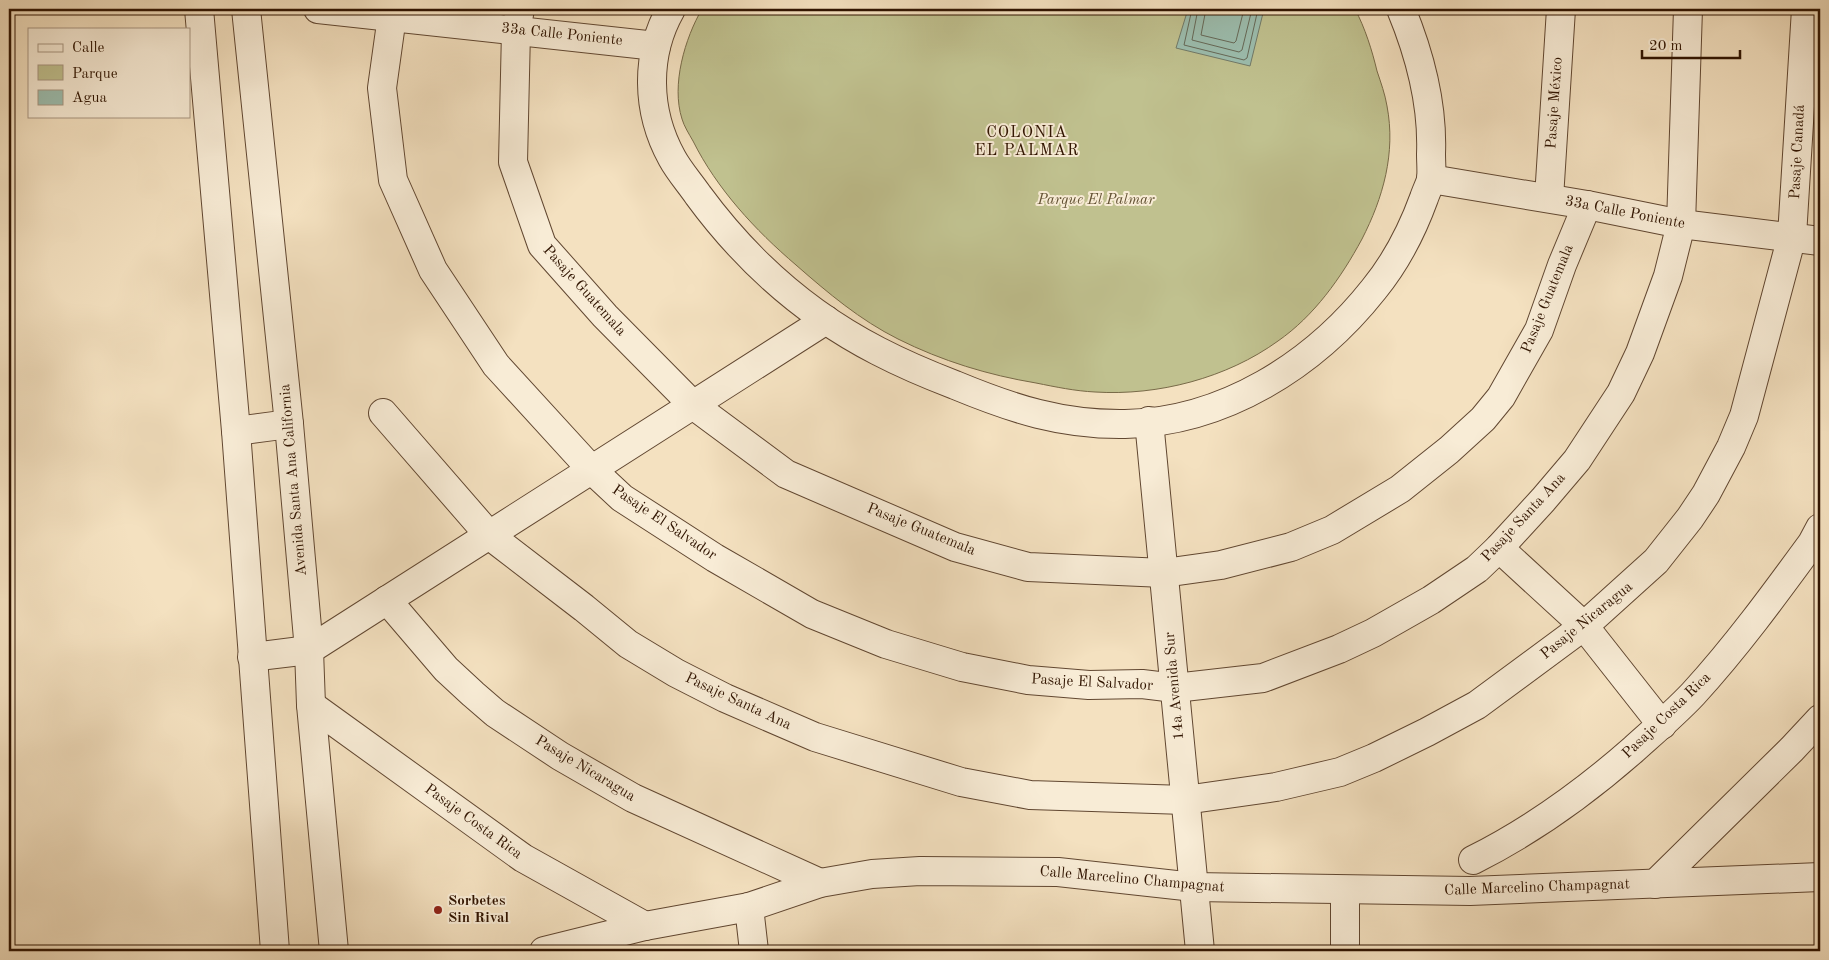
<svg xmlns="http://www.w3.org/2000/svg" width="1829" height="960" font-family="'Old Standard TT',serif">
	<rect width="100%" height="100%" fill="#f4e1c0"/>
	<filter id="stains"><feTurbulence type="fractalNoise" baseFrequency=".004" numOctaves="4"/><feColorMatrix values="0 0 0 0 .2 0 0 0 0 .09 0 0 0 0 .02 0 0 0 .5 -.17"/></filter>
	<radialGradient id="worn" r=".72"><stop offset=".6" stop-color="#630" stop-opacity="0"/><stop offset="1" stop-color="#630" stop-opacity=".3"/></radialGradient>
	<path fill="#c0c18f" stroke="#786a48" d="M 702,9 L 1355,9 C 1365,28 1372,50 1377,71 C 1381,83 1385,94 1387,106 C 1396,153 1383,198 1362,239 C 1341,278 1314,316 1278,341 C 1227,378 1158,396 1095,392 C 1075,391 1056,387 1036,383 C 988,375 942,361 898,339 C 860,320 828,293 796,265 C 755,230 717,189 693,141 C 689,134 684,126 682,119 C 671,85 685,38 702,9 Z"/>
	<path fill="#9cbeaf" stroke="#717a69" d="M 1188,9 L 1264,9 L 1250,66 L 1176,48 Z"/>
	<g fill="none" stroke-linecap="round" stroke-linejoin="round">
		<g stroke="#666958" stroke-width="1">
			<path d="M 1192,9 L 1184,45 L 1244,60 L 1247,58 L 1258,9"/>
			<path d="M 1198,9 L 1192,40 L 1239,52 L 1242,50 L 1252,9"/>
			<path d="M 1206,9 L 1201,35 L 1234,43 L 1236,41 L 1244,9"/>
		</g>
		<defs>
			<g id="minor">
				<path d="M 199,9 L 236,431 L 275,951"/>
				<path d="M 246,9 L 289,424 L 309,650 L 311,705 L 334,951"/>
				<path d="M 318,9 L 656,46"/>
				<path d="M 393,9 L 382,88 L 393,180 L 433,270 L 496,365 L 592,470 L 622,498 L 715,558 L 812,614 L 886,644 L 962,667 L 1028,680 L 1089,685 L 1142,684 L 1175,688 L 1263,678 L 1339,649 L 1373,633 L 1431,600 L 1477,569 L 1499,548 L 1543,500 L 1577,460 L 1621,393 L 1640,353 L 1668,276 L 1681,224 L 1688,9"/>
				<path d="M 520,9 L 516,31 L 513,162 L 542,245 L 605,316 L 693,405 L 786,474 L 955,547 L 1028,567 L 1164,573 L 1221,565 L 1291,547 L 1332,530 L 1400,489 L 1449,450 L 1483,419 L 1501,397 L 1539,330 L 1562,265 L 1587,205"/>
				<path d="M 671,9 C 645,55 646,111 672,158 C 679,171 689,182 698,195 C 745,259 806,314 878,351 C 903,364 929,375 955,385 C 1013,409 1062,425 1125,424 C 1224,422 1314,365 1374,289 C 1396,262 1412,231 1424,198 C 1426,192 1429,186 1431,180 C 1432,172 1431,162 1431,154 C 1433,104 1420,55 1401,9"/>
				<path d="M 1431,179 L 1587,205 L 1681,224 L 1820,241"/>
				<path d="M 1549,198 L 1561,9"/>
				<path d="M 383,413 L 489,535 L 584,608 L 628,644 L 676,673 L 725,698 L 815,737 L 961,782 L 1030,795 L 1185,800 L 1276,787 L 1340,772 L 1374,758 L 1427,732 L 1477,705 L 1584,626 L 1656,561 L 1690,518 L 1706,494 L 1731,447 L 1744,416 L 1792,236 L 1806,9"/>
				<path d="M 1149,421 L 1200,951"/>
				<path d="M 236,431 L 289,424"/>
				<path d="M 1499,548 L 1584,626 L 1662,725"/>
				<path d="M 387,600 L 446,669 L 473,694 L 495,713 L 560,756 L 633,798 L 820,883"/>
				<path d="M 252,657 L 309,650 L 826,320"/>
				<path d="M 311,705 L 523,858 L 645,926"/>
				<path d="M 1473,860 C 1533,830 1584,793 1634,749 C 1654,731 1674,714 1693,694 C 1736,647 1774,595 1812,543 L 1820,528"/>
				<path d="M 1655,884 L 1792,749 L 1820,719"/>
				<path d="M 749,907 L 754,951"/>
				<path d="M 544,951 L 645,926 L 749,907 L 820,883 L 872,874 L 920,871 L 1058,872 L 1194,887 L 1470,891 L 1820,877"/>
				<path d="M 1345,951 L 1345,890"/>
			</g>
		</defs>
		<use href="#minor" stroke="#614731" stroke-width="30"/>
		<use href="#minor" stroke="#f8ecd6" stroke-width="28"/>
	</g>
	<circle fill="#8f2418" stroke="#f8ecd6" stroke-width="2" cx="438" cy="910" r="5"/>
	<g text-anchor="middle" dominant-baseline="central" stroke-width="4" stroke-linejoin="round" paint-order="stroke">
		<g font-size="15" fill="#301401" stroke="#f8ecd6">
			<text transform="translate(562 35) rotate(6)">33a Calle Poniente</text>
			<text transform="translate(1555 103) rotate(-86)">Pasaje México</text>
			<text transform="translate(1798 152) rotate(-87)">Pasaje Canadá</text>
			<text transform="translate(1625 213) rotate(11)">33a Calle Poniente</text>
			<text transform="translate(584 291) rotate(48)">Pasaje Guatemala</text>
			<text transform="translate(1548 299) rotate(-68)">Pasaje Guatemala</text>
			<text transform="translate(294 480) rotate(-95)">Avenida Santa Ana California</text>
			<text transform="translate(1524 518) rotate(-47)">Pasaje Santa Ana</text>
			<text transform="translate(664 523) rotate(34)">Pasaje El Salvador</text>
			<text transform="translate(921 530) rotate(22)">Pasaje Guatemala</text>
			<text transform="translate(1587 621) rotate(-39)">Pasaje Nicaragua</text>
			<text transform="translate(1092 683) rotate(3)">Pasaje El Salvador</text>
			<text transform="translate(1175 686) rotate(-95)">14a Avenida Sur</text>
			<text transform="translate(738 702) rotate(25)">Pasaje Santa Ana</text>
			<text transform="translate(1667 716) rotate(-44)">Pasaje Costa Rica</text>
			<text transform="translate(585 769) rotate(31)">Pasaje Nicaragua</text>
			<text transform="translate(473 822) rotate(36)">Pasaje Costa Rica</text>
			<text transform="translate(1132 880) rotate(5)">Calle Marcelino Champagnat</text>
			<text transform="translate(1537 888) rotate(-2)">Calle Marcelino Champagnat</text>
		</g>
		<g font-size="15" font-style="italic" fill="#625133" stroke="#f8ecd6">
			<text x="1096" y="200">Parque El Palmar</text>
		</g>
		<g font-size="15" font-weight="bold" fill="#301401" stroke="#f8ecd6" text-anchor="start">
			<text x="448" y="901">Sorbetes<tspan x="448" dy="17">Sin Rival</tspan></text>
		</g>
		<g font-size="16" letter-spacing="1" fill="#301401" stroke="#f8ecd6">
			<text x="1027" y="133">COLONIA<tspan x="1027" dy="18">EL PALMAR</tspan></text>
		</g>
	</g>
	<rect width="1829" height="960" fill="none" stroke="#f4e1c0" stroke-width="30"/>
	<rect x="10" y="10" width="1809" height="940" fill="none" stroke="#301401" stroke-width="2.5"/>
	<rect x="15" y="15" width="1799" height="930" fill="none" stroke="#301401"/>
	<rect x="28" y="28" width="162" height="90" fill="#f8ecd6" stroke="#a89681"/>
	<rect x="38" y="44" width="25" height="8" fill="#f8ecd6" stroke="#a89681"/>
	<text x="72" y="52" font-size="15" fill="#301401">Calle</text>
	<rect x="38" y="65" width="25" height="15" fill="#c0c18f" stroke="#a89681"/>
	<text x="72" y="78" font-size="15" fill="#301401">Parque</text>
	<rect x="38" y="90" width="25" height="15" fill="#9cbeaf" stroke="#a89681"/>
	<text x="72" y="102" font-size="15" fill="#301401">Agua</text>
	<path d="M1642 50v8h98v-8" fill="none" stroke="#301401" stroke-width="2.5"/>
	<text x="1649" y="50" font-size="15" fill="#301401" stroke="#f8ecd6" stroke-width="4" paint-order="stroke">20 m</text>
	<rect width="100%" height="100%" filter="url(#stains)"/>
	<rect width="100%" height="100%" fill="url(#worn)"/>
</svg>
